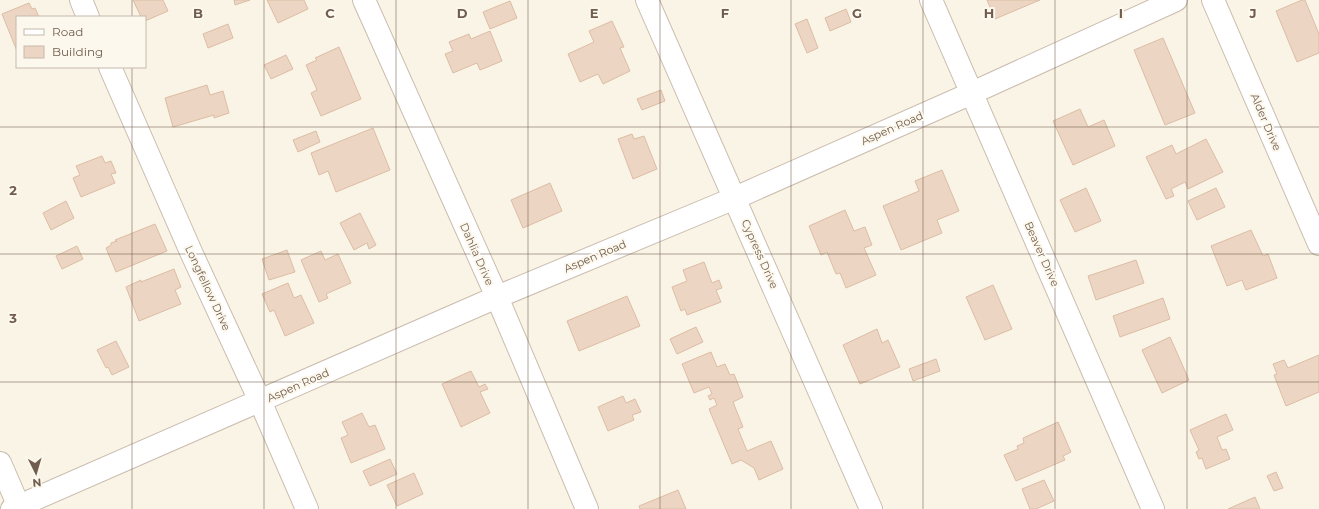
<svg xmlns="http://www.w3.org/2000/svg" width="1319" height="509" font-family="Montserrat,sans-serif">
	<rect width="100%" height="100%" fill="#faf4e7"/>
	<g fill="#ecd5c2" stroke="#dcbda4">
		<path d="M 133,0 L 163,0 L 168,11 L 145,21 L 145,17 L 141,17 Z"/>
		<path d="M 234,0 L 250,0 L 235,5 Z"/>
		<path d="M 267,0 L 304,0 L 308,9 L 278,23 Z"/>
		<path d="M 987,0 L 1040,0 L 995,19 Z"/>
		<path d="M 1302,0 L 1305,0 L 1319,34 L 1319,53 L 1297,62 L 1276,11 Z"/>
		<path d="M 510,1 L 517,18 L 490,29 L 483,12 Z"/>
		<path d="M 29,3 L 32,9 L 35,8 L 39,17 L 17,17 L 17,51 L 2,14 Z"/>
		<path d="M 846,9 L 851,22 L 830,31 L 825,18 Z"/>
		<path d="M 807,19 L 818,48 L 807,53 L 795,24 Z"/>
		<path d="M 612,21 L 624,47 L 620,48 L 630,71 L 603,84 L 598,74 L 580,82 L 568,54 L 594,42 L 589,31 Z"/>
		<path d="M 228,24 L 233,38 L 208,48 L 203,34 Z"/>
		<path d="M 490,31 L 502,61 L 480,70 L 477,63 L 453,73 L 445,54 L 453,51 L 449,42 L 469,34 L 471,39 Z"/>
		<path d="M 1163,38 L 1195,113 L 1165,125 L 1134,50 Z"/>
		<path d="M 339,47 L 361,99 L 321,116 L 311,93 L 317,90 L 306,65 L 317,60 L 315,58 Z"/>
		<path d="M 286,55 L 293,69 L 271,79 L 264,65 Z"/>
		<path d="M 207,85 L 210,95 L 223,91 L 229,113 L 214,118 L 214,115 L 173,127 L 165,98 Z"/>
		<path d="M 661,90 L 665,101 L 642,110 L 637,99 Z"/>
		<path d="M 1080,109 L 1088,127 L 1104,120 L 1115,146 L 1073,165 L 1053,121 Z"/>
		<path d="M 373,128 L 390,170 L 336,192 L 328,171 L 319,175 L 311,153 Z"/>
		<path d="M 316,131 L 320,142 L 298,152 L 293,140 Z"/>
		<path d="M 632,134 L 634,139 L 644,136 L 657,169 L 633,179 L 618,139 Z"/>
		<path d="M 1206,139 L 1223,172 L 1188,189 L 1185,182 L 1171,189 L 1174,196 L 1166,199 L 1146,157 L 1172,145 L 1176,154 Z"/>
		<path d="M 102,156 L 105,163 L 111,161 L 116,173 L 111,174 L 115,183 L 81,197 L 73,178 L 80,175 L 76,166 Z"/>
		<path d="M 942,170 L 959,211 L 937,220 L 942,233 L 901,250 L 883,206 L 919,191 L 915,181 Z"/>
		<path d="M 550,183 L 562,211 L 523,228 L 511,200 Z"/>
		<path d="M 1086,188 L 1101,221 L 1075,232 L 1060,200 Z"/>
		<path d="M 1216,188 L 1225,207 L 1197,220 L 1188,201 Z"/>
		<path d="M 66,201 L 74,218 L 51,230 L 43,213 Z"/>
		<path d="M 845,210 L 854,231 L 865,227 L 872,245 L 864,248 L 876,275 L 846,288 L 840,273 L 836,274 L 827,252 L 821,255 L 809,226 Z"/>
		<path d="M 360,213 L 376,245 L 369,249 L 367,243 L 354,250 L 340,223 Z"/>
		<path d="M 155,224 L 167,251 L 116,272 L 106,248 L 111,245 L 111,243 L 117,241 L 115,240 Z"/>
		<path d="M 1251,230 L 1263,256 L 1268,254 L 1277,278 L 1246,290 L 1242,280 L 1227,286 L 1211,246 Z"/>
		<path d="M 77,246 L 83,259 L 62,269 L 56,256 Z"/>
		<path d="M 287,250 L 295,272 L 269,280 L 262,259 Z"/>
		<path d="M 321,251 L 325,260 L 338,254 L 351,283 L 326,294 L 328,298 L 319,302 L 301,260 Z"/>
		<path d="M 1136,260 L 1144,283 L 1096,300 L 1088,276 Z"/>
		<path d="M 704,262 L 712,283 L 719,280 L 722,288 L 716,290 L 721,302 L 687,315 L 685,309 L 681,311 L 672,287 L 687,281 L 683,270 Z"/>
		<path d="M 174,269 L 181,287 L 175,290 L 181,304 L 139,321 L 126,287 L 141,280 L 141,282 Z"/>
		<path d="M 288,283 L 294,298 L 301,295 L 314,323 L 285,336 L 274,310 L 270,312 L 262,294 Z"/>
		<path d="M 993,285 L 1012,329 L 985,340 L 966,297 Z"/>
		<path d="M 627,296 L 640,326 L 579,351 L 567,321 Z"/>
		<path d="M 1163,298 L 1170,319 L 1120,337 L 1113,316 Z"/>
		<path d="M 696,327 L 703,342 L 677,354 L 670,339 Z"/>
		<path d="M 877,329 L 882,343 L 888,340 L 900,367 L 860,384 L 843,345 Z"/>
		<path d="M 1170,337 L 1189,380 L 1162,393 L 1142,350 Z"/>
		<path d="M 116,341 L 129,367 L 112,375 L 108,367 L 106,368 L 97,350 Z"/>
		<path d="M 711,352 L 717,367 L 725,364 L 730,375 L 734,374 L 743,397 L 733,402 L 743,427 L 738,429 L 747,451 L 771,441 L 783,469 L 759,480 L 754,468 L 741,460 L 732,464 L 709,409 L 717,405 L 714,398 L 710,400 L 708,396 L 712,394 L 709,387 L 694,393 L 682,364 Z"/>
		<path d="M 1319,355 L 1319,392 L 1286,406 L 1274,375 L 1277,374 L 1273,364 L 1284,360 L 1288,368 Z"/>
		<path d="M 936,359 L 940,371 L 913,381 L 909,369 Z"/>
		<path d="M 471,371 L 479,387 L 485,384 L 488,389 L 480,392 L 490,413 L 461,427 L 442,384 Z"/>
		<path d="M 623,396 L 626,403 L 635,399 L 641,412 L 632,415 L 634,420 L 608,431 L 598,407 Z"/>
		<path d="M 362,413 L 369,427 L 375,425 L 385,449 L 351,463 L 341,438 L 348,435 L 342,422 Z"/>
		<path d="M 1226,414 L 1233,430 L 1217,437 L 1222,450 L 1226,449 L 1230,459 L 1206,469 L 1202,458 L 1199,459 L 1196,452 L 1199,450 L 1190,430 Z"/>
		<path d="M 1058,422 L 1071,452 L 1063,456 L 1065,460 L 1016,481 L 1004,455 L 1018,449 L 1017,446 L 1024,443 L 1023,438 Z"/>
		<path d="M 390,459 L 397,474 L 370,486 L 363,471 Z"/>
		<path d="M 1276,472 L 1283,488 L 1274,491 L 1267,476 Z"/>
		<path d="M 414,473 L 423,494 L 397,506 L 387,485 Z"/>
		<path d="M 1044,480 L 1054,501 L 1036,509 L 1030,509 L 1022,489 Z"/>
		<path d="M 678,490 L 686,509 L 640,509 L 639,506 Z"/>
		<path d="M 1255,497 L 1260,509 L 1228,509 Z"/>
	</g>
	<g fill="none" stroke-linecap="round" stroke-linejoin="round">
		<defs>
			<g id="minor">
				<path d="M 81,0 L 88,17"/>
				<path d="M 364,0 L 497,297 L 587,509"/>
				<path d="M 647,0 L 871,509"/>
				<path d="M 931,0 L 1153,509"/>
				<path d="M 1213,0 L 1319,244"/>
				<path d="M 110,67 L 191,252 L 260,401 L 307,509"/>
				<path d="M 12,509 L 497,297 L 735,198 L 972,93 L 1176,0"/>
			</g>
			<path id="tertiary" d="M 0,463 L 20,509"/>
		</defs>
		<use href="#minor" stroke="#cabcae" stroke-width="24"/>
		<use href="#tertiary" stroke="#cabcae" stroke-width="24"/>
		<use href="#minor" stroke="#fff" stroke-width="22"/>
		<use href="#tertiary" stroke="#fff" stroke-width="22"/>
	</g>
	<path fill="none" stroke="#705d4e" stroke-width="1" stroke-opacity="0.55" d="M 132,0 L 132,17M 264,0 L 264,509M 396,0 L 396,509M 528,0 L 528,509M 660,0 L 660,509M 791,0 L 791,509M 923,0 L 923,509M 1055,0 L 1055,509M 1187,0 L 1187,509M 132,67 L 132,509M 0,127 L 1319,127M 0,254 L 1319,254M 0,382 L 1319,382"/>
	<g text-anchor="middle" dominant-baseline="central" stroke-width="4" stroke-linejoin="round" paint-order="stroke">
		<g font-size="11" fill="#705d4e" stroke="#fdf8ed">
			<text transform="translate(1266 122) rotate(67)">Alder Drive</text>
			<text transform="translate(892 128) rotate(-24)">Aspen Road</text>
			<text transform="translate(477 254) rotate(66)">Dahlia Drive</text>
			<text transform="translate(760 254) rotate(66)">Cypress Drive</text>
			<text transform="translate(1042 254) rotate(66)">Beaver Drive</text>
			<text transform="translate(595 256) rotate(-23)">Aspen Road</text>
			<text transform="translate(208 288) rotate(65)">Longfellow Drive</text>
			<text transform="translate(298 385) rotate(-24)">Aspen Road</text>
		</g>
	</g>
	<g font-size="13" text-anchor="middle" font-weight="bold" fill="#705d4e" stroke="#fdf8ed" stroke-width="4" stroke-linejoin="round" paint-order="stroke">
		<text x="198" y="18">B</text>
		<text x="330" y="18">C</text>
		<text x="462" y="18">D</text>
		<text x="594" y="18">E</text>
		<text x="725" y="18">F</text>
		<text x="857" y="18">G</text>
		<text x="989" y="18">H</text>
		<text x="1121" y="18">I</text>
		<text x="1253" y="18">J</text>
		<text x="13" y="195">2</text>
		<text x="13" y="323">3</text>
	</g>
	<rect x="16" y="16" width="130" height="52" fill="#fdf8ed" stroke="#c5baad"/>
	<rect x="24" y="29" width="20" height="6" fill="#ffffff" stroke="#c5baad"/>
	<text x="52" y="36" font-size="12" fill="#705d4e">Road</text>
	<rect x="24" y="46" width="20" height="12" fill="#ecd5c2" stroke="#c5baad"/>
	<text x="52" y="56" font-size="12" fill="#705d4e">Building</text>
	<g transform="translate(36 473) rotate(175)" stroke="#fdf8ed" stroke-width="3" paint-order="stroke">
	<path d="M0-3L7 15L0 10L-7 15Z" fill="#705d4e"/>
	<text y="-6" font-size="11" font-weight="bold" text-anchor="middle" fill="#705d4e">N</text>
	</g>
</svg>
